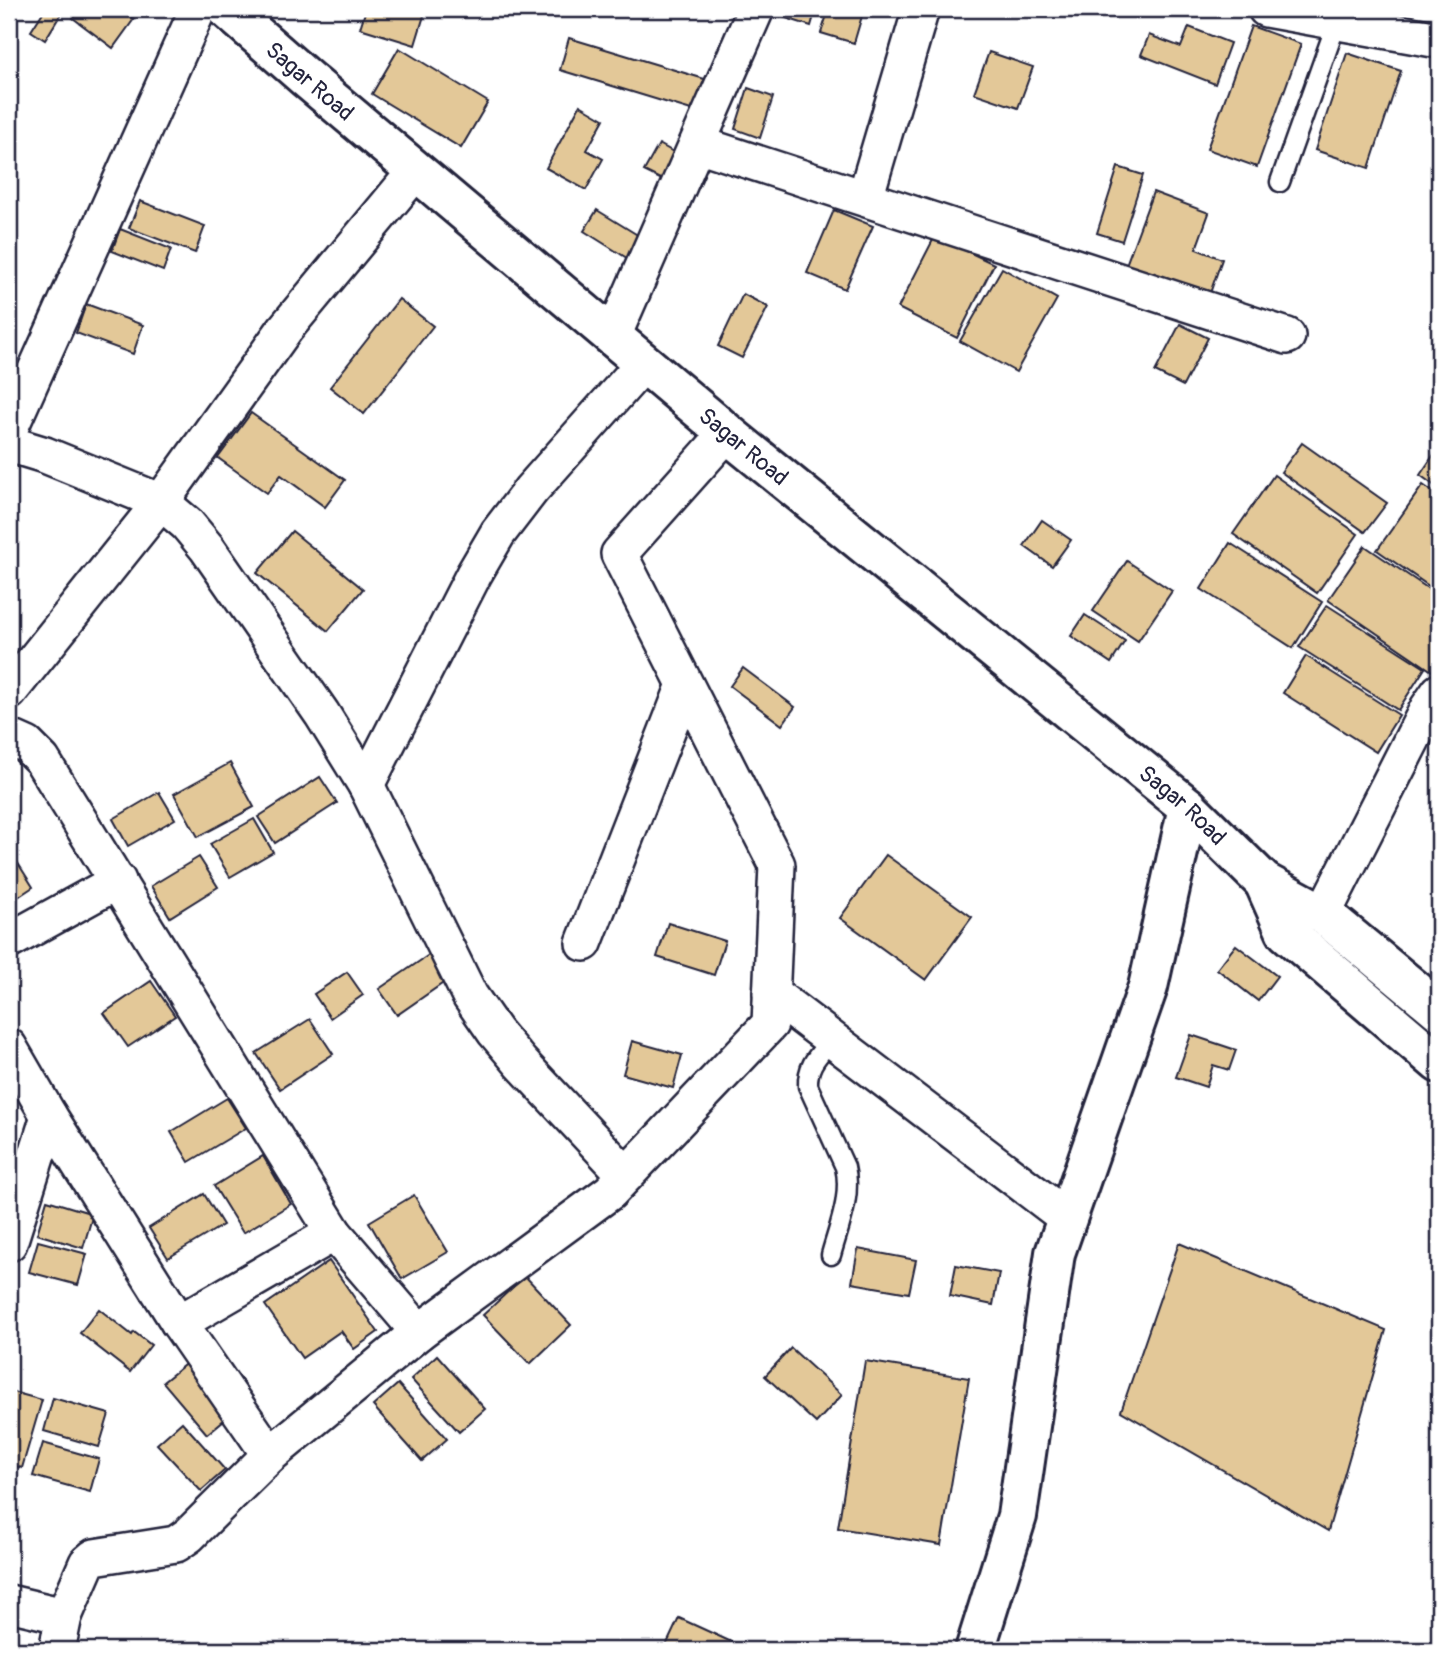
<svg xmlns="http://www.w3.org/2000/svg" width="1448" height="1659" font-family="Pangolin,sans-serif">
	<rect width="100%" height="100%" fill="#fff"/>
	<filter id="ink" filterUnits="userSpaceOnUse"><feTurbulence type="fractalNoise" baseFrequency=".0143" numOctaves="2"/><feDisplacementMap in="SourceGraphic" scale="14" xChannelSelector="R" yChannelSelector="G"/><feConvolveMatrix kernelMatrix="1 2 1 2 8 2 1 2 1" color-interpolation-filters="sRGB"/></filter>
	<g filter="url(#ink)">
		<g fill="#e3c898" stroke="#22223b" stroke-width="2">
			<path d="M 45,9 L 64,9 L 45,40 L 31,31 Z"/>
			<path d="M 79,9 L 121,9 L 134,19 L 113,48 L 73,18 Z"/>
			<path d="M 366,9 L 426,9 L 415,45 L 360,28 Z"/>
			<path d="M 771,9 L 816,9 L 811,26 L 770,13 Z"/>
			<path d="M 829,9 L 864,9 L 854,43 L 821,33 Z"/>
			<path d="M 1251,26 L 1301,44 L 1257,167 L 1207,149 Z"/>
			<path d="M 1189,27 L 1230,43 L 1215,84 L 1141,55 L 1149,35 L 1181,47 Z"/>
			<path d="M 569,38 L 711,81 L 701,113 L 560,70 Z"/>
			<path d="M 399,48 L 488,102 L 461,148 L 372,94 Z"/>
			<path d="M 989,52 L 1033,67 L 1018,108 L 974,93 Z"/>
			<path d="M 1347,53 L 1401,71 L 1369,168 L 1315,150 Z"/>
			<path d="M 748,88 L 773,97 L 760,138 L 735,129 Z"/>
			<path d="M 580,105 L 604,119 L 587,150 L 603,159 L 586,190 L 546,168 Z"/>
			<path d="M 659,144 L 684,158 L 670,184 L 644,171 Z"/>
			<path d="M 1118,167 L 1143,175 L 1122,241 L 1097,233 Z"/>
			<path d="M 1153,192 L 1209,213 L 1196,249 L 1222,259 L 1209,296 L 1126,265 Z"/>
			<path d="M 140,201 L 205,226 L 195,253 L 129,228 Z"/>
			<path d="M 597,210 L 644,239 L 630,260 L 584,231 Z"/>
			<path d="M 834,210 L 873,226 L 845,289 L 807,273 Z"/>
			<path d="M 120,229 L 171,249 L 163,271 L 112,251 Z"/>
			<path d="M 935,236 L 994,264 L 957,338 L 898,308 Z"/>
			<path d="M 1002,268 L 1057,299 L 1016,372 L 960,341 Z"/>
			<path d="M 743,294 L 768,307 L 742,358 L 718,346 Z"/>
			<path d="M 399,299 L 433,326 L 364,414 L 330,387 Z"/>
			<path d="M 86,304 L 143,325 L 133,354 L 76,333 Z"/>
			<path d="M 1180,324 L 1208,338 L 1183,386 L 1155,372 Z"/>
			<path d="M 251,413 L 345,480 L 325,507 L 281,475 L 267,493 L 218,458 Z"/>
			<path d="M 1302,443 L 1387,503 L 1365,532 L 1281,472 Z"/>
			<path d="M 1439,447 L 1439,489 L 1420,475 Z"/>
			<path d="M 1274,475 L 1358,534 L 1317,593 L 1233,534 Z"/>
			<path d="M 1423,485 L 1439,496 L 1439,593 L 1377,550 Z"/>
			<path d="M 1042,520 L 1071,540 L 1052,566 L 1024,546 Z"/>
			<path d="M 292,531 L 363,589 L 328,631 L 257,573 Z"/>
			<path d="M 1230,543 L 1322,602 L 1293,648 L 1201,589 Z"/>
			<path d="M 1365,546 L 1439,596 L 1439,660 L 1432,671 L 1328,600 Z"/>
			<path d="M 1127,561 L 1172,591 L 1138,641 L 1093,611 Z"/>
			<path d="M 1327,605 L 1425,668 L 1398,710 L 1299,647 Z"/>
			<path d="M 1085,615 L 1125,641 L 1111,663 L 1071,636 Z"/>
			<path d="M 1306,656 L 1399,715 L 1376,752 L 1283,693 Z"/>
			<path d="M 743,668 L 795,707 L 782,725 L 730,686 Z"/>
			<path d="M 230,763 L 254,807 L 198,837 L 174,794 Z"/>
			<path d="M 320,777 L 337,803 L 275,843 L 258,817 Z"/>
			<path d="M 159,792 L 175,819 L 128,846 L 113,819 Z"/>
			<path d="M 254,819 L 273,852 L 230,877 L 210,844 Z"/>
			<path d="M 9,849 L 33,887 L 9,903 Z"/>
			<path d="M 886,855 L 972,917 L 926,980 L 840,918 Z"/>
			<path d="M 199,857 L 218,887 L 170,917 L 151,886 Z"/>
			<path d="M 668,923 L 725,941 L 714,975 L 657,957 Z"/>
			<path d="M 1236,945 L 1277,976 L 1258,1001 L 1217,969 Z"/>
			<path d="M 430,954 L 449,979 L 397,1015 L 379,989 Z"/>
			<path d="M 347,972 L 363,995 L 330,1018 L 314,994 Z"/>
			<path d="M 151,981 L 175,1016 L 128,1047 L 104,1013 Z"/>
			<path d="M 310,1019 L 333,1054 L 280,1089 L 256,1053 Z"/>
			<path d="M 1191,1035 L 1236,1050 L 1229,1070 L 1213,1065 L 1206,1087 L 1176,1077 Z"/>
			<path d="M 632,1041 L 682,1055 L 673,1088 L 623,1074 Z"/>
			<path d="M 227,1098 L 246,1128 L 189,1162 L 171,1132 Z"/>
			<path d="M 263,1156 L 291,1204 L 243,1233 L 214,1186 Z"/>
			<path d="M 204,1194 L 223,1225 L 168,1258 L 149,1228 Z"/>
			<path d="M 414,1195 L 448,1252 L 402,1279 L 369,1222 Z"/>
			<path d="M 47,1200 L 93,1214 L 83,1248 L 37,1234 Z"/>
			<path d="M 38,1241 L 87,1254 L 78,1285 L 29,1272 Z"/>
			<path d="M 1179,1243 L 1386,1330 L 1328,1531 L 1121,1411 Z"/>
			<path d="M 858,1249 L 916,1260 L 909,1293 L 852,1283 Z"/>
			<path d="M 329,1261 L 378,1332 L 354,1349 L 341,1331 L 302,1358 L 265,1305 Z"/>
			<path d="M 956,1265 L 999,1273 L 993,1305 L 950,1296 Z"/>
			<path d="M 525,1276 L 571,1325 L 530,1364 L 483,1315 Z"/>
			<path d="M 99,1309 L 132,1335 L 134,1332 L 151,1345 L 130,1372 L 80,1333 Z"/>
			<path d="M 791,1348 L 842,1395 L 816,1423 L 765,1376 Z"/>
			<path d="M 437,1355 L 485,1409 L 459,1432 L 411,1379 Z"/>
			<path d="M 865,1361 L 969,1378 L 941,1545 L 838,1528 Z"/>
			<path d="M 188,1362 L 231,1414 L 207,1434 L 163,1382 Z"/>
			<path d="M 398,1384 L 447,1439 L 422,1461 L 373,1406 Z"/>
			<path d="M 9,1391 L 42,1400 L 22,1468 L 9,1464 Z"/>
			<path d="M 53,1398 L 109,1414 L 99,1447 L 44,1431 Z"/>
			<path d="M 182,1422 L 225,1470 L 201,1491 L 157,1444 Z"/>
			<path d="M 43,1443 L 99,1459 L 90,1492 L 33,1476 Z"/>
			<path d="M 9,1496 L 18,1499 L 10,1532 L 9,1531 Z"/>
			<path d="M 679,1618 L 749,1650 L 664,1650 Z"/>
		</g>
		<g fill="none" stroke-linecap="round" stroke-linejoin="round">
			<defs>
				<g id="service">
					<path d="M 1280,182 L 1337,22"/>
					<path d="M 831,1255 C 839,1226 852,1196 845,1167 L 808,1086 C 807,1064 819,1055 832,1039"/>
				</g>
				<g id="minor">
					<path d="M 1266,9 L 1439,40"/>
					<path d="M 698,144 L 1287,336"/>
					<path d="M 865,198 L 921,9"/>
					<path d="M 613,336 L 756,9"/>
					<path d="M 9,430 L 198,9"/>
					<path d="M 9,444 L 45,455 L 161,502 L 187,524 L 207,548 L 322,714 L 366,785 L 470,996 L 495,1032 L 521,1063 L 626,1175"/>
					<path d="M 9,692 L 161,502 L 285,329 L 416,171"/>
					<path d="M 9,737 L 27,745 L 42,760 L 334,1233 L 419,1332"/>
					<path d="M 366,785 L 474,574 L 498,533 L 531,490 L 644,363"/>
					<path d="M 1323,914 L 1428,708 L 1439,692"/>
					<path d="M 9,941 L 118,881"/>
					<path d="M 584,943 L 685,685"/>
					<path d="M 771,993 L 1067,1218"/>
					<path d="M 9,1047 L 49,1116 L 179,1323 L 270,1455"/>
					<path d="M 9,1243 L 49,1116"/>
					<path d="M 179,1323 L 334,1233"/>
					<path d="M 9,1603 L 64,1616 L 87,1563 L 94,1557 L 176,1544 L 189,1535 L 270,1455 L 419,1332 L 610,1192 L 770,1024 L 777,865 L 619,554 L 727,433"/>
					<path d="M 57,1650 L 64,1616"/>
				</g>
				<path id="secondary" d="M 975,1650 L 1017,1516 L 1055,1253 L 1148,987 L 1188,807"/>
				<g id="trunk">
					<path id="s1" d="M 227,9 L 307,79 L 727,433 L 1188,807 L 1264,882 L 1323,914 L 1439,1010"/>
					<path d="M 1264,882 L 1286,932 L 1439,1063"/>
				</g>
			</defs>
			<use href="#service" stroke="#22223b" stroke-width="23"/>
			<use href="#minor" stroke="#22223b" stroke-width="40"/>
			<use href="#secondary" stroke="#22223b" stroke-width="44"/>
			<use href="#trunk" stroke="#22223b" stroke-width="44"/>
			<use href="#service" stroke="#fff" stroke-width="18"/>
			<use href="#minor" stroke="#fff" stroke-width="35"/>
			<use href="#secondary" stroke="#fff" stroke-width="38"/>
			<use href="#trunk" stroke="#fff" stroke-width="38"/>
		</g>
	</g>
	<g text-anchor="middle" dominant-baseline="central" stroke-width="6" stroke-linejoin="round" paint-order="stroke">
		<g font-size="23" fill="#22223b" stroke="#fff">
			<text stroke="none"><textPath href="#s1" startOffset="110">Sagar Road</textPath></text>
			<text stroke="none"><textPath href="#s1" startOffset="677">Sagar Road</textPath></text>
			<text stroke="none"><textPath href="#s1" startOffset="1244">Sagar Road</textPath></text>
		</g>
	</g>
	<rect width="1448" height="1659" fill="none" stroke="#fff" stroke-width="35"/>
	<rect x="18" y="18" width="1413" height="1624" fill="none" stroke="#22223b" stroke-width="2.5" filter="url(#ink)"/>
</svg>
